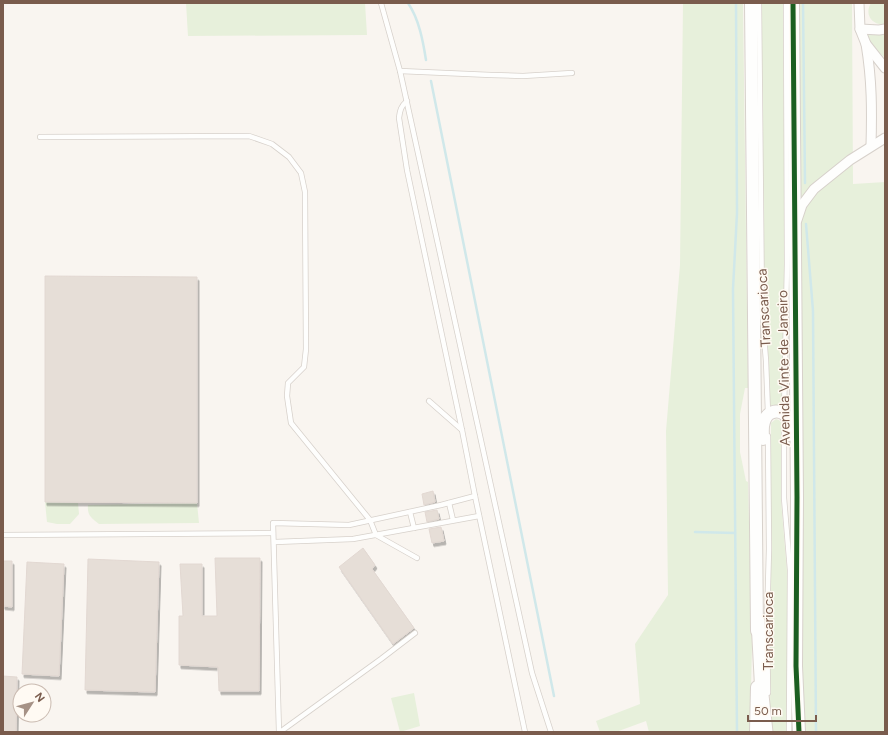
<svg xmlns="http://www.w3.org/2000/svg" width="888" height="735" font-family="Figtree,sans-serif">
	<defs>
		<filter id="shadow"><feDropShadow dx="2" dy="3.5" stdDeviation="0" flood-color="#0004"/></filter>
	</defs>
	<rect width="100%" height="100%" fill="#f9f5f0"/>
	<g fill="#e7f0db">
		<path d="M 186,3 L 365,3 L 367,35 L 188,36 Z"/>
		<path d="M 683,3 L 743,3 L 748,388 L 745,388 L 740,414 L 740,452 L 746,481 L 748,482 L 752,646 L 750,732 L 649,732 L 646,721 L 616,732 L 600,732 L 596,721 L 640,704 L 635,644 L 668,595 L 666,431 L 680,265 Z"/>
		<path d="M 761,3 L 783,3 L 785,265 L 782,406 L 773,405 L 770,406 L 764,264 Z"/>
		<path d="M 796,3 L 852,3 L 853,184 L 885,182 L 885,732 L 803,732 Z"/>
		<path d="M 871,3 L 885,3 L 885,24 C 872,26 864,14 871,3 Z"/>
		<path d="M 865,35 L 885,35 L 885,58 L 865,39 Z"/>
		<path d="M 776,419 L 779,420 L 782,424 L 781,500 L 787,571 L 787,732 L 770,732 L 771,423 Z"/>
		<path d="M 45,502 L 78,503 L 79,514 L 70,524 L 57,524 L 47,522 Z"/>
		<path d="M 197,503 L 199,523 L 99,524 C 91,518 87,515 88,505 Z"/>
		<path d="M 414,693 L 420,726 L 400,732 L 391,698 Z"/>
	</g>
	<g fill="none" stroke-linecap="round" stroke-linejoin="round">
		<g stroke="#d0e8ea" stroke-width="2.5">
			<path d="M 408,3 C 419,19 423,41 426,60"/>
			<path d="M 736,3 L 737,213 L 733,289 L 737,732"/>
			<path d="M 803,3 L 805,183"/>
			<path d="M 431,81 L 554,696"/>
			<path d="M 806,224 L 813,311 L 816,732"/>
			<path d="M 695,532 L 735,533"/>
		</g>
	</g>
	<g fill="#e6ded7" stroke="#e2d8d2" filter="url(#shadow)">
		<path d="M 45,276 L 197,277 L 197,503 L 45,502 Z"/>
		<path d="M 433,491 L 435,502 L 424,505 L 422,494 Z"/>
		<path d="M 437,510 L 439,519 L 427,522 L 425,512 Z"/>
		<path d="M 441,527 L 444,541 L 432,543 L 429,529 Z"/>
		<path d="M 363,548 L 375,565 L 372,569 L 414,628 L 393,644 L 339,567 Z"/>
		<path d="M 215,558 L 260,558 L 259,691 L 219,691 L 218,667 L 179,665 L 179,616 L 183,616 L 180,564 L 202,564 L 202,616 L 217,616 Z"/>
		<path d="M 88,559 L 159,562 L 155,692 L 85,690 Z"/>
		<path d="M 3,561 L 12,561 L 12,607 L 3,606 Z"/>
		<path d="M 27,562 L 64,564 L 59,676 L 22,674 Z"/>
		<path d="M 3,676 L 17,677 L 16,732 L 3,732 Z"/>
	</g>
	<g fill="none" stroke-linecap="round" stroke-linejoin="round">
		<defs>
			<g id="service">
				<path d="M 381,3 L 400,71 L 532,673 L 551,732"/>
				<path d="M 759,3 L 762,310 L 766,361 L 768,413"/>
				<path d="M 400,71 L 491,75 L 523,76 L 572,73"/>
				<path d="M 407,101 C 401,106 400,110 399,118 L 407,170 L 462,430 L 475,496 L 525,732"/>
				<path d="M 40,137 L 249,136 L 272,144 L 289,157 L 301,173 L 305,192 L 306,349 L 304,367 L 288,383 L 287,396 L 291,423 L 370,520 L 376,535 L 417,558"/>
				<path d="M 429,401 L 462,430"/>
				<path d="M 784,413 L 787,264 L 786,3"/>
				<path d="M 784,432 L 784,498 L 790,570 L 789,732"/>
				<path d="M 449,503 L 453,520"/>
				<path d="M 410,512 L 414,528"/>
				<path d="M 3,535 L 273,533"/>
				<path d="M 275,542 L 353,539 L 479,516"/>
				<path d="M 768,693 L 767,622 L 769,549 L 768,436"/>
				<path d="M 279,732 L 273,523 L 349,525 L 441,505 L 475,496"/>
				<path d="M 280,732 L 381,659 L 415,633"/>
			</g>
			<g id="minor">
				<path d="M 859,3 L 860,29 L 866,44 L 885,68"/>
				<path d="M 860,29 L 879,30 L 885,29"/>
				<path d="M 866,44 C 872,80 872,110 871,146"/>
				<path d="M 797,220 L 802,205 L 814,189 L 850,160 L 885,138"/>
			</g>
			<g id="tertiary">
				<path d="M 751,3 L 757,631"/>
				<path d="M 793,3 L 797,497 L 796,666 L 799,732"/>
				<path d="M 763,439 C 763,433 762,427 764,422 C 767,409 785,407 789,422 C 790,426 789,430 789,435"/>
				<path d="M 756,732 L 757,687"/>
			</g>
			<path id="secondary" d="M 758,621 L 762,695 L 766,732"/>
		</defs>
		<use href="#service" stroke="#d7d1cb" stroke-width="6"/>
		<use href="#minor" stroke="#d7d1cb" stroke-width="11"/>
		<use href="#tertiary" stroke="#d7d1cb" stroke-width="14"/>
		<use href="#secondary" stroke="#d9d2cb" stroke-width="15"/>
		<use href="#service" stroke="#fefefd" stroke-width="4.5"/>
		<use href="#minor" stroke="#fefefd" stroke-width="9"/>
		<use href="#tertiary" stroke="#fefefd" stroke-width="12"/>
		<use href="#secondary" stroke="#fefefd" stroke-width="13"/>
		<defs>
			<path id="cycleway" d="M 793,3 L 797,497 L 796,666 L 799,732"/>
		</defs>
		<use href="#cycleway" stroke="#fffaf3" stroke-width="8"/>
		<use href="#cycleway" stroke="#1b5e20" stroke-width="5"/>
	</g>
	<g text-anchor="middle" dominant-baseline="central" stroke-width="3" stroke-linejoin="round" paint-order="stroke">
		<g font-size="14" fill="#7a5c4d" stroke="#fffaf3">
			<text transform="translate(764 308) rotate(-93)">Transcarioca</text>
			<text transform="translate(784 368) rotate(-91)">Avenida Vinte de Janeiro</text>
			<text transform="translate(768 631) rotate(-90)">Transcarioca</text>
		</g>
	</g>
	<rect width="888" height="735" fill="none" stroke="#7a5c4d" stroke-width="8"/>
	<g transform="translate(32 703) rotate(54)"><circle r="19" fill="#fffaf3" stroke="#cabbb1"/>
	<path d="M0-3L7 15L0 10L-7 15Z" fill="#a69286"/>
	<text y="-6" font-size="11" font-weight="bold" text-anchor="middle" fill="#7a5c4d">N</text>
	</g>
	<path d="M748 715v6h68v-6" fill="none" stroke="#7a5c4d" stroke-width="2"/>
	<text x="754" y="715" font-size="12" fill="#7a5c4d" stroke="#fffaf3" stroke-width="3" paint-order="stroke">50 m</text>
</svg>
